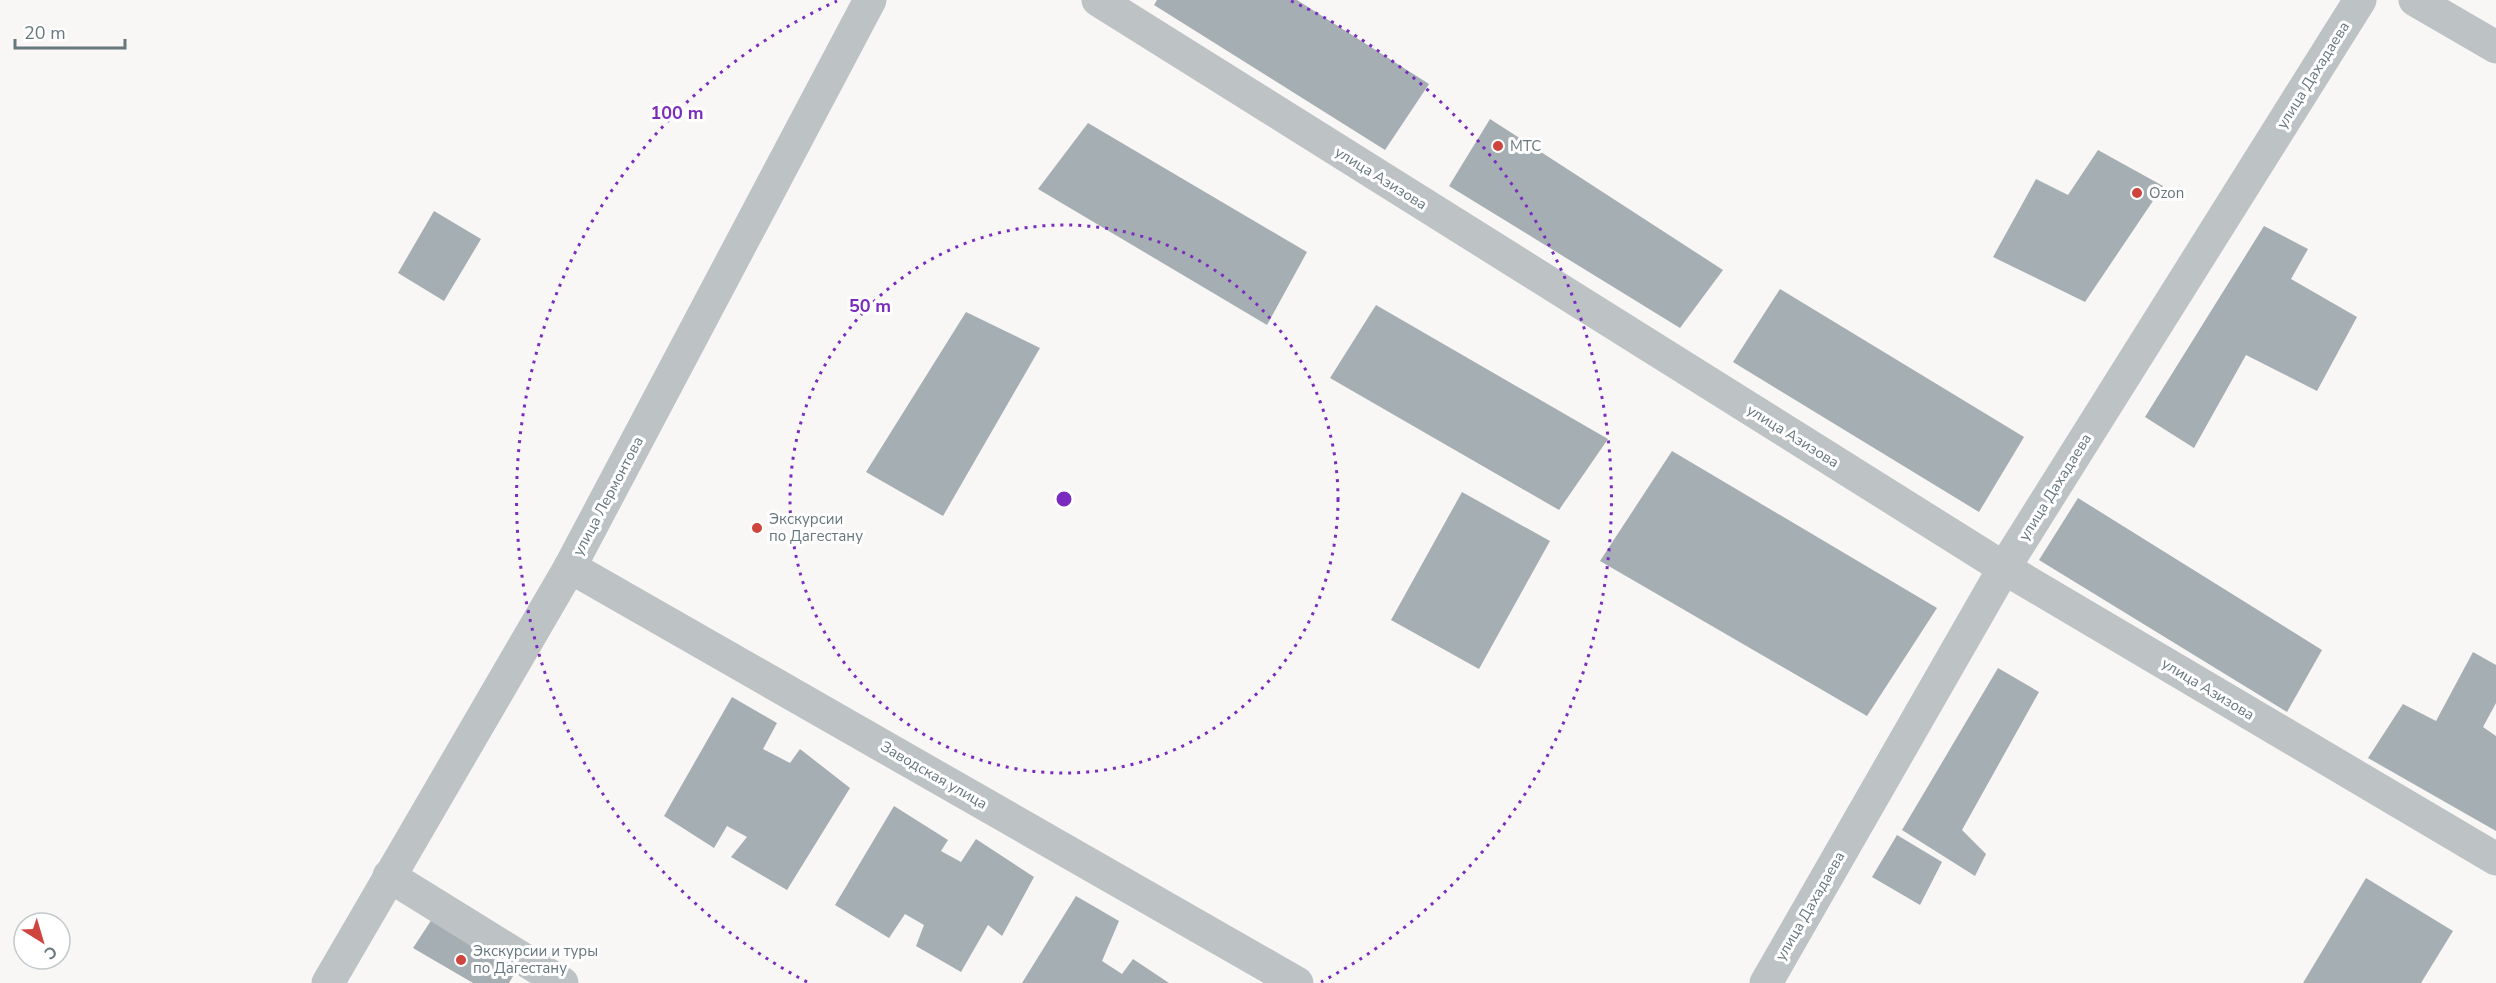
<svg xmlns="http://www.w3.org/2000/svg" width="2496" height="983" font-family="'Nunito Sans',sans-serif">
	<rect width="100%" height="100%" fill="#f8f7f5"/>
	<g fill="#a5aeb2">
		<path d="M 1157,0 L 1297,0 L 1429,84 L 1385,150 L 1154,5 Z"/>
		<path d="M 1490,119 L 1723,270 L 1680,328 L 1449,186 Z"/>
		<path d="M 1088,123 L 1307,252 L 1267,325 L 1038,189 Z"/>
		<path d="M 2098,150 L 2163,186 L 2085,302 L 1993,257 L 2036,179 L 2068,195 Z"/>
		<path d="M 434,211 L 481,239 L 444,301 L 398,273 Z"/>
		<path d="M 2264,226 L 2308,249 L 2291,279 L 2357,317 L 2317,391 L 2246,355 L 2194,448 L 2145,417 Z"/>
		<path d="M 1780,289 L 2024,437 L 1979,512 L 1733,362 Z"/>
		<path d="M 1376,305 L 1608,439 L 1559,510 L 1330,378 Z"/>
		<path d="M 966,312 L 1040,348 L 943,516 L 866,472 Z"/>
		<path d="M 1672,451 L 1937,608 L 1867,716 L 1600,561 Z"/>
		<path d="M 1462,492 L 1550,541 L 1479,669 L 1391,620 Z"/>
		<path d="M 2078,498 L 2322,650 L 2287,712 L 2039,560 Z"/>
		<path d="M 2473,652 L 2496,665 L 2496,703 L 2483,727 L 2496,736 L 2496,831 L 2368,758 L 2403,704 L 2436,721 Z"/>
		<path d="M 1998,668 L 2039,692 L 1962,830 L 1986,854 L 1975,876 L 1902,830 Z"/>
		<path d="M 732,697 L 777,723 L 763,749 L 790,763 L 800,749 L 850,788 L 787,890 L 731,857 L 747,837 L 727,826 L 714,848 L 664,816 Z"/>
		<path d="M 894,806 L 948,840 L 941,851 L 961,862 L 976,839 L 1034,877 L 1002,936 L 988,925 L 961,972 L 916,946 L 924,925 L 905,914 L 889,938 L 835,905 Z"/>
		<path d="M 1897,835 L 1942,862 L 1920,905 L 1872,877 Z"/>
		<path d="M 2366,878 L 2453,931 L 2421,983 L 2303,983 Z"/>
		<path d="M 1076,896 L 1119,921 L 1102,961 L 1122,974 L 1133,959 L 1169,983 L 1022,983 Z"/>
		<path d="M 434,916 L 519,966 L 509,983 L 473,983 L 413,948 Z"/>
	</g>
	<g fill="none" stroke-linecap="round" stroke-linejoin="round">
		<g stroke="#bdc2c4" stroke-width="33">
			<path d="M 1098,0 L 2004,568 L 2496,859"/>
			<path d="M 2415,0 L 2496,47"/>
			<path d="M 570,567 L 1297,983"/>
			<path d="M 389,876 L 562,983"/>
			<path d="M 328,983 L 570,567 L 870,0"/>
			<path d="M 1766,983 L 2004,568 L 2360,0"/>
		</g>
	</g>
	<g fill="none" stroke="#7b2cbf" stroke-width="3" stroke-dasharray="3 6">
		<circle cx="1064" cy="499" r="274"/>
		<path d="M807 982A547 547 0 0 1 837 1M1291 1A547 547 0 0 1 1321 982"/>
	</g>
	<g fill="#cf453e" stroke="#fff" stroke-width="2">
		<circle cx="1498" cy="146" r="6"/>
		<circle cx="2137" cy="193" r="6"/>
		<circle cx="757" cy="528" r="6"/>
		<circle cx="461" cy="960" r="6"/>
	</g>
	<g text-anchor="middle" dominant-baseline="central" stroke-width="6" stroke-linejoin="round" paint-order="stroke">
		<g font-size="15" fill="#66777d" stroke="#fff">
			<text transform="translate(2313 75) rotate(-58)">улица Дахадаева</text>
			<text transform="translate(1381 178) rotate(32)">улица Азизова</text>
			<text transform="translate(1793 436) rotate(32)">улица Азизова</text>
			<text transform="translate(2055 487) rotate(-58)">улица Дахадаева</text>
			<text transform="translate(608 496) rotate(-62)">улица Лермонтова</text>
			<text transform="translate(2208 689) rotate(31)">улица Азизова</text>
			<text transform="translate(934 775) rotate(30)">Заводская улица</text>
			<text transform="translate(1810 906) rotate(-60)">улица Дахадаева</text>
		</g>
		<g font-size="15" fill="#66777d" stroke="#fff" text-anchor="start">
			<text x="1510" y="146">МТС</text>
			<text x="2149" y="193">Ozon</text>
			<text x="769" y="519">Экскурсии<tspan x="769" dy="17">по Дагестану</tspan></text>
			<text x="473" y="951">Экскурсии и туры<tspan x="473" dy="17">по Дагестану</tspan></text>
		</g>
	</g>
	<circle cx="1064" cy="499" r="9" fill="#7b2cbf" stroke="#fff" stroke-width="3"/>
	<g font-size="18" text-anchor="middle" font-weight="bold" fill="#7b2cbf" stroke="#fff" stroke-width="6" stroke-linejoin="round" paint-order="stroke">
		<text x="677" y="119">100 m</text>
		<text x="870" y="312">50 m</text>
	</g>
	<g transform="translate(42 941) rotate(143)"><circle r="28" fill="#ffffff" stroke="#c2c9cb" stroke-width="1.5"/>
	<path d="M0-4.5L10 22L0 15L-10 22Z" fill="#cf453e"/>
	<text y="-9" font-size="16" font-weight="bold" text-anchor="middle" fill="#66777d">С</text>
	</g>
	<path d="M15 39v9h110v-9" fill="none" stroke="#66777d" stroke-width="3"/>
	<text x="24" y="39" font-size="18" fill="#66777d" stroke="#ffffff" stroke-width="4.5" paint-order="stroke">20 m</text>
</svg>
